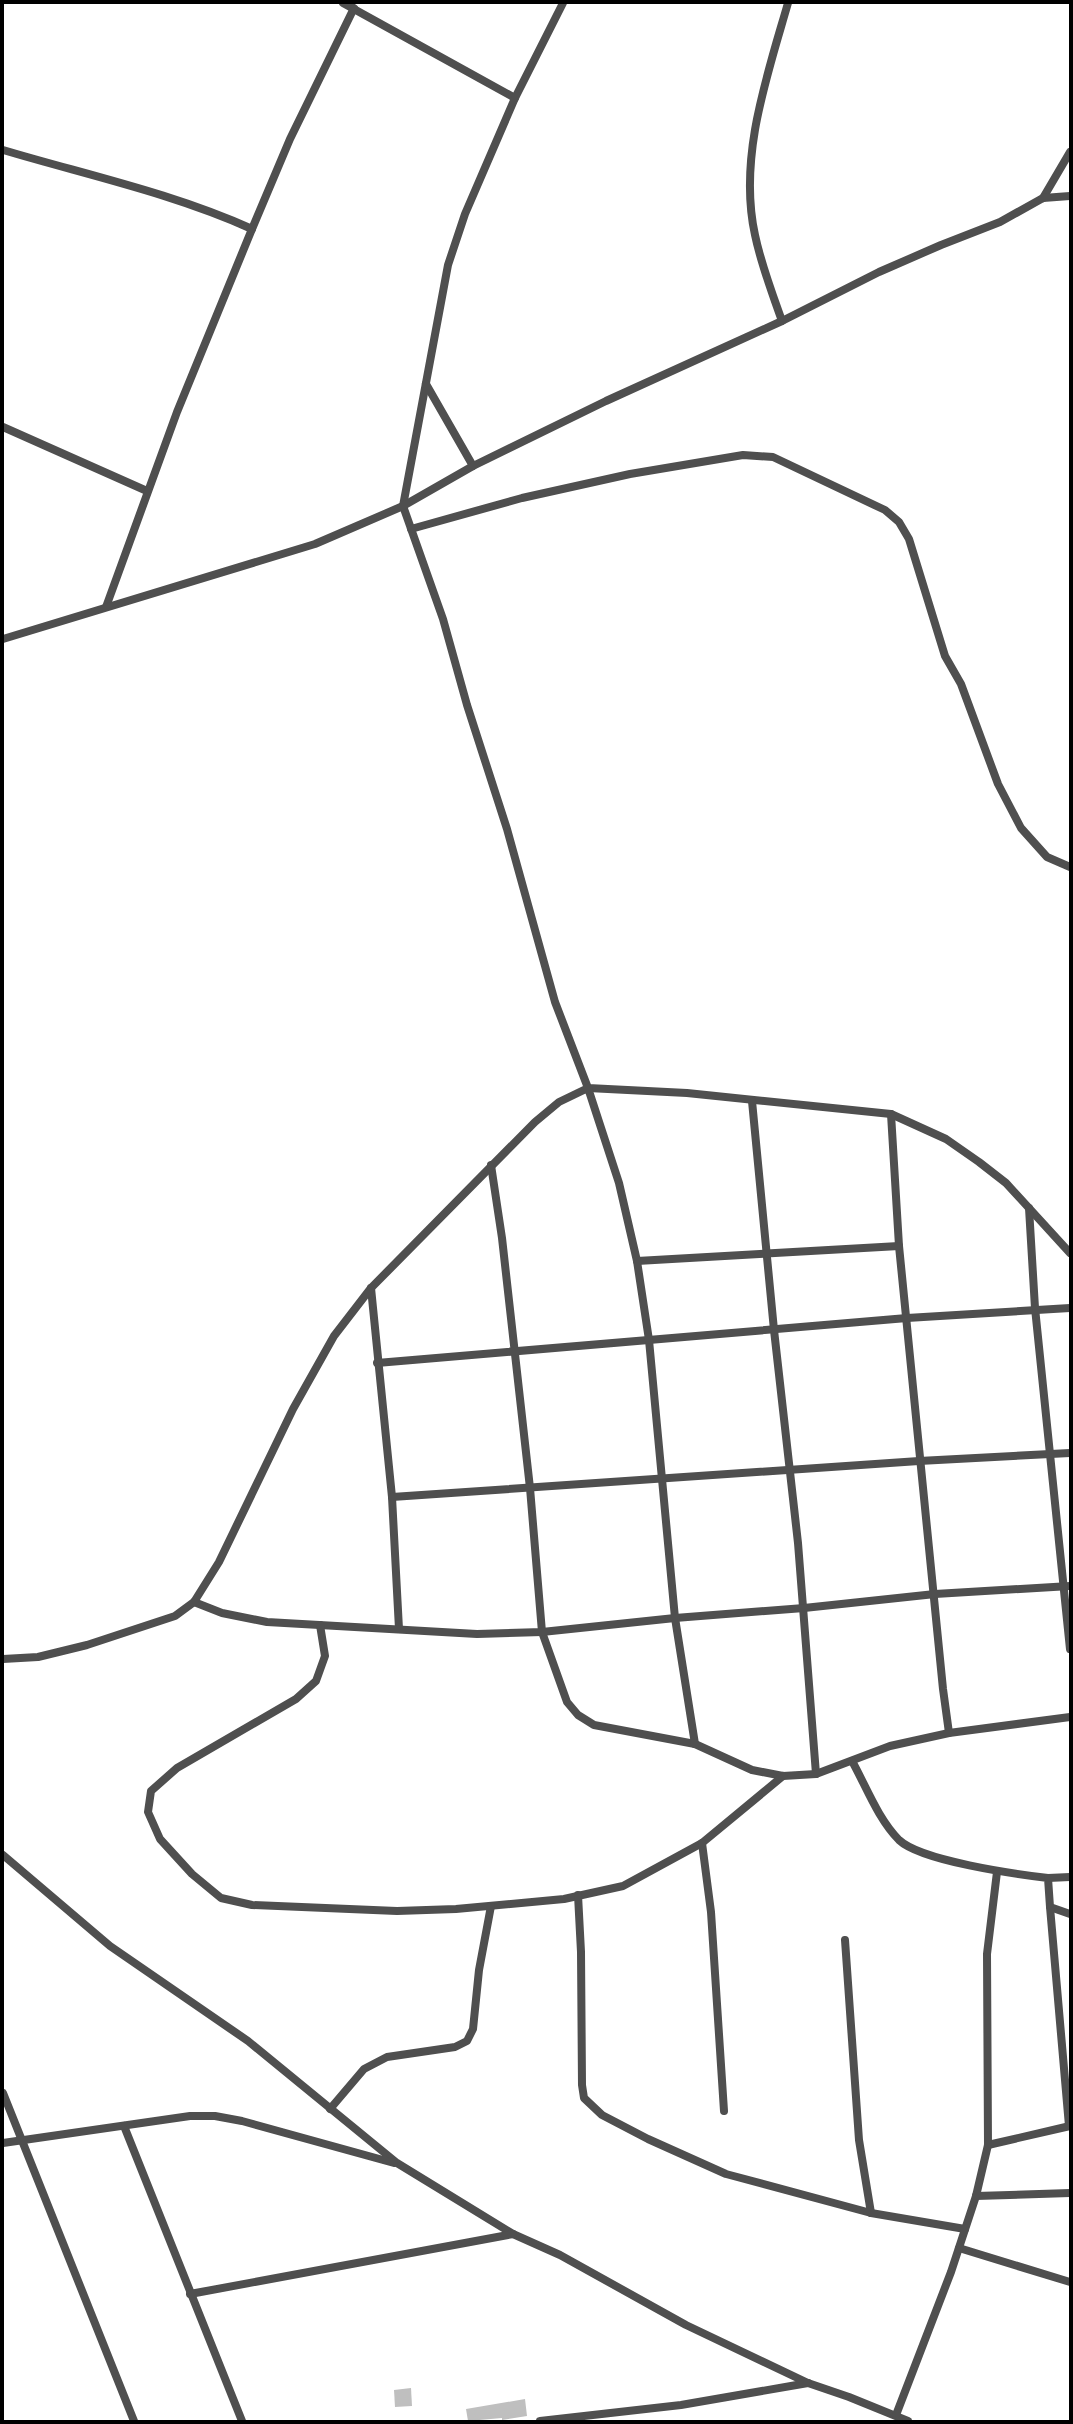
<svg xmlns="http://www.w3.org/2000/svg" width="1073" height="2424" font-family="Figtree,sans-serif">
	<rect width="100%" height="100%" fill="#fff"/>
	<g fill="#bfbfbf">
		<path d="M 411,2388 L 412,2406 L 395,2407 L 394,2390 Z"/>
		<path d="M 525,2399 L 527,2416 L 502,2420 L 502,2418 L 468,2421 L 466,2409 Z"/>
	</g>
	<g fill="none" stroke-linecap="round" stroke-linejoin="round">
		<g stroke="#4f4f4f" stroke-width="8">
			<path d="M 343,3 L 515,98"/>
			<path d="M 563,3 L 515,98 L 465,214 L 448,265 L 403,506 L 443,619 L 467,705 L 507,829 L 555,1002 L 588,1088 L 687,1093 L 891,1114 L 946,1139 L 979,1162 L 1006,1183 L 1070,1253"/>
			<path d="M 3,150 C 87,175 172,193 252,229"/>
			<path d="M 1043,198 L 1070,152"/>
			<path d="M 782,321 C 772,293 761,264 755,235 C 738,158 767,76 788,3"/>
			<path d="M 426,384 L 473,466"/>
			<path d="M 3,427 L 147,491"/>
			<path d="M 411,529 L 522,498 L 630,474 L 743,455 L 773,457 L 885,510 L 899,522 L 909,539 L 945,656 L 961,684 L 998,784 L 1021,828 L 1047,857 L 1070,867"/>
			<path d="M 106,607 L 177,412 L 252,229 L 290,139 L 354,8"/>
			<path d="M 3,639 L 315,544 L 403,506 L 473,466 L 606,401 L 782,321 L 879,272 L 941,245 L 1000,222 L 1043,198 L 1070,196"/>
			<path d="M 752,1101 L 774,1330 L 798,1543 L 816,1774"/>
			<path d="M 891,1114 L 899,1246 L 943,1689 L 949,1733"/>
			<path d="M 491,1165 L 502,1238 L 530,1488 L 542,1632 L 567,1702 L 578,1715 L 594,1725 L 695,1744 L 752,1770 L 783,1776 L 816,1774 L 890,1746 L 949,1733 L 1070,1717"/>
			<path d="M 1029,1208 L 1035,1308 L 1070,1649"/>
			<path d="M 637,1261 L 899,1246"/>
			<path d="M 371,1288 L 392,1497 L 399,1629"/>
			<path d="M 377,1363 L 907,1318 L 1070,1308"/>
			<path d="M 392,1497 L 919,1461 L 1070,1453"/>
			<path d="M 194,1602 L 222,1613 L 267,1622 L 477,1634 L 542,1632 L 675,1618 L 804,1608 L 935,1594 L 1070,1586"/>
			<path d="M 320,1625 L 325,1656 L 316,1681 L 296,1699 L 177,1768 L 151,1791 L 148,1812 L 160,1839 L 192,1874 L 221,1898 L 252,1905 L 397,1911 L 456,1909 L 564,1899 L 623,1886 L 702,1843 L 783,1776"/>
			<path d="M 3,1659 L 38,1657 L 87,1645 L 175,1616 L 194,1602 L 219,1562 L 293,1409 L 334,1336 L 371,1288 L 535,1122 L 559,1102 L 588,1088 L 619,1183 L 637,1261 L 649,1340 L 675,1618 L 695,1744"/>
			<path d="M 852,1761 C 866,1786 878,1819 899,1840 C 921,1861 1015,1874 1048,1878 L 1050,1907 L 1070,1914"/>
			<path d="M 702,1843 L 711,1912 L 724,2111"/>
			<path d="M 3,1855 L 110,1946 L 248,2041 L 397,2163 L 513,2234 L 560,2255 L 686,2325 L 808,2383 L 849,2397 L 908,2421"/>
			<path d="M 1048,1878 L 1070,1877"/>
			<path d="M 578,1895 L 581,1952 L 582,2085 L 584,2098 L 602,2115 L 648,2139 L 726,2174 L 871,2213 L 965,2229"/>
			<path d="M 1050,1907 L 1069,2126"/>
			<path d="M 845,1940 L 859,2140 L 871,2213"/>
			<path d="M 3,2093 L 134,2421"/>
			<path d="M 330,2109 L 364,2069 L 387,2057 L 455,2047 L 467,2041 L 473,2029 L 479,1970 L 491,1906"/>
			<path d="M 124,2126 L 242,2421"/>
			<path d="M 3,2143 L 190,2116 L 215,2116 L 242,2121 L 394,2163"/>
			<path d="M 988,2145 L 1070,2126"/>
			<path d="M 976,2196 L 1070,2193"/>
			<path d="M 959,2248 L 1070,2282"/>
			<path d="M 190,2294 L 513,2234"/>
			<path d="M 896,2415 L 951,2272 L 976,2196 L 988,2145 L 987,1954 L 997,1872"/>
			<path d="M 540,2421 L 681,2405 L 808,2383"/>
		</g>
	</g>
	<rect width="1073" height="2424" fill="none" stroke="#000000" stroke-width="8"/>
</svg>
